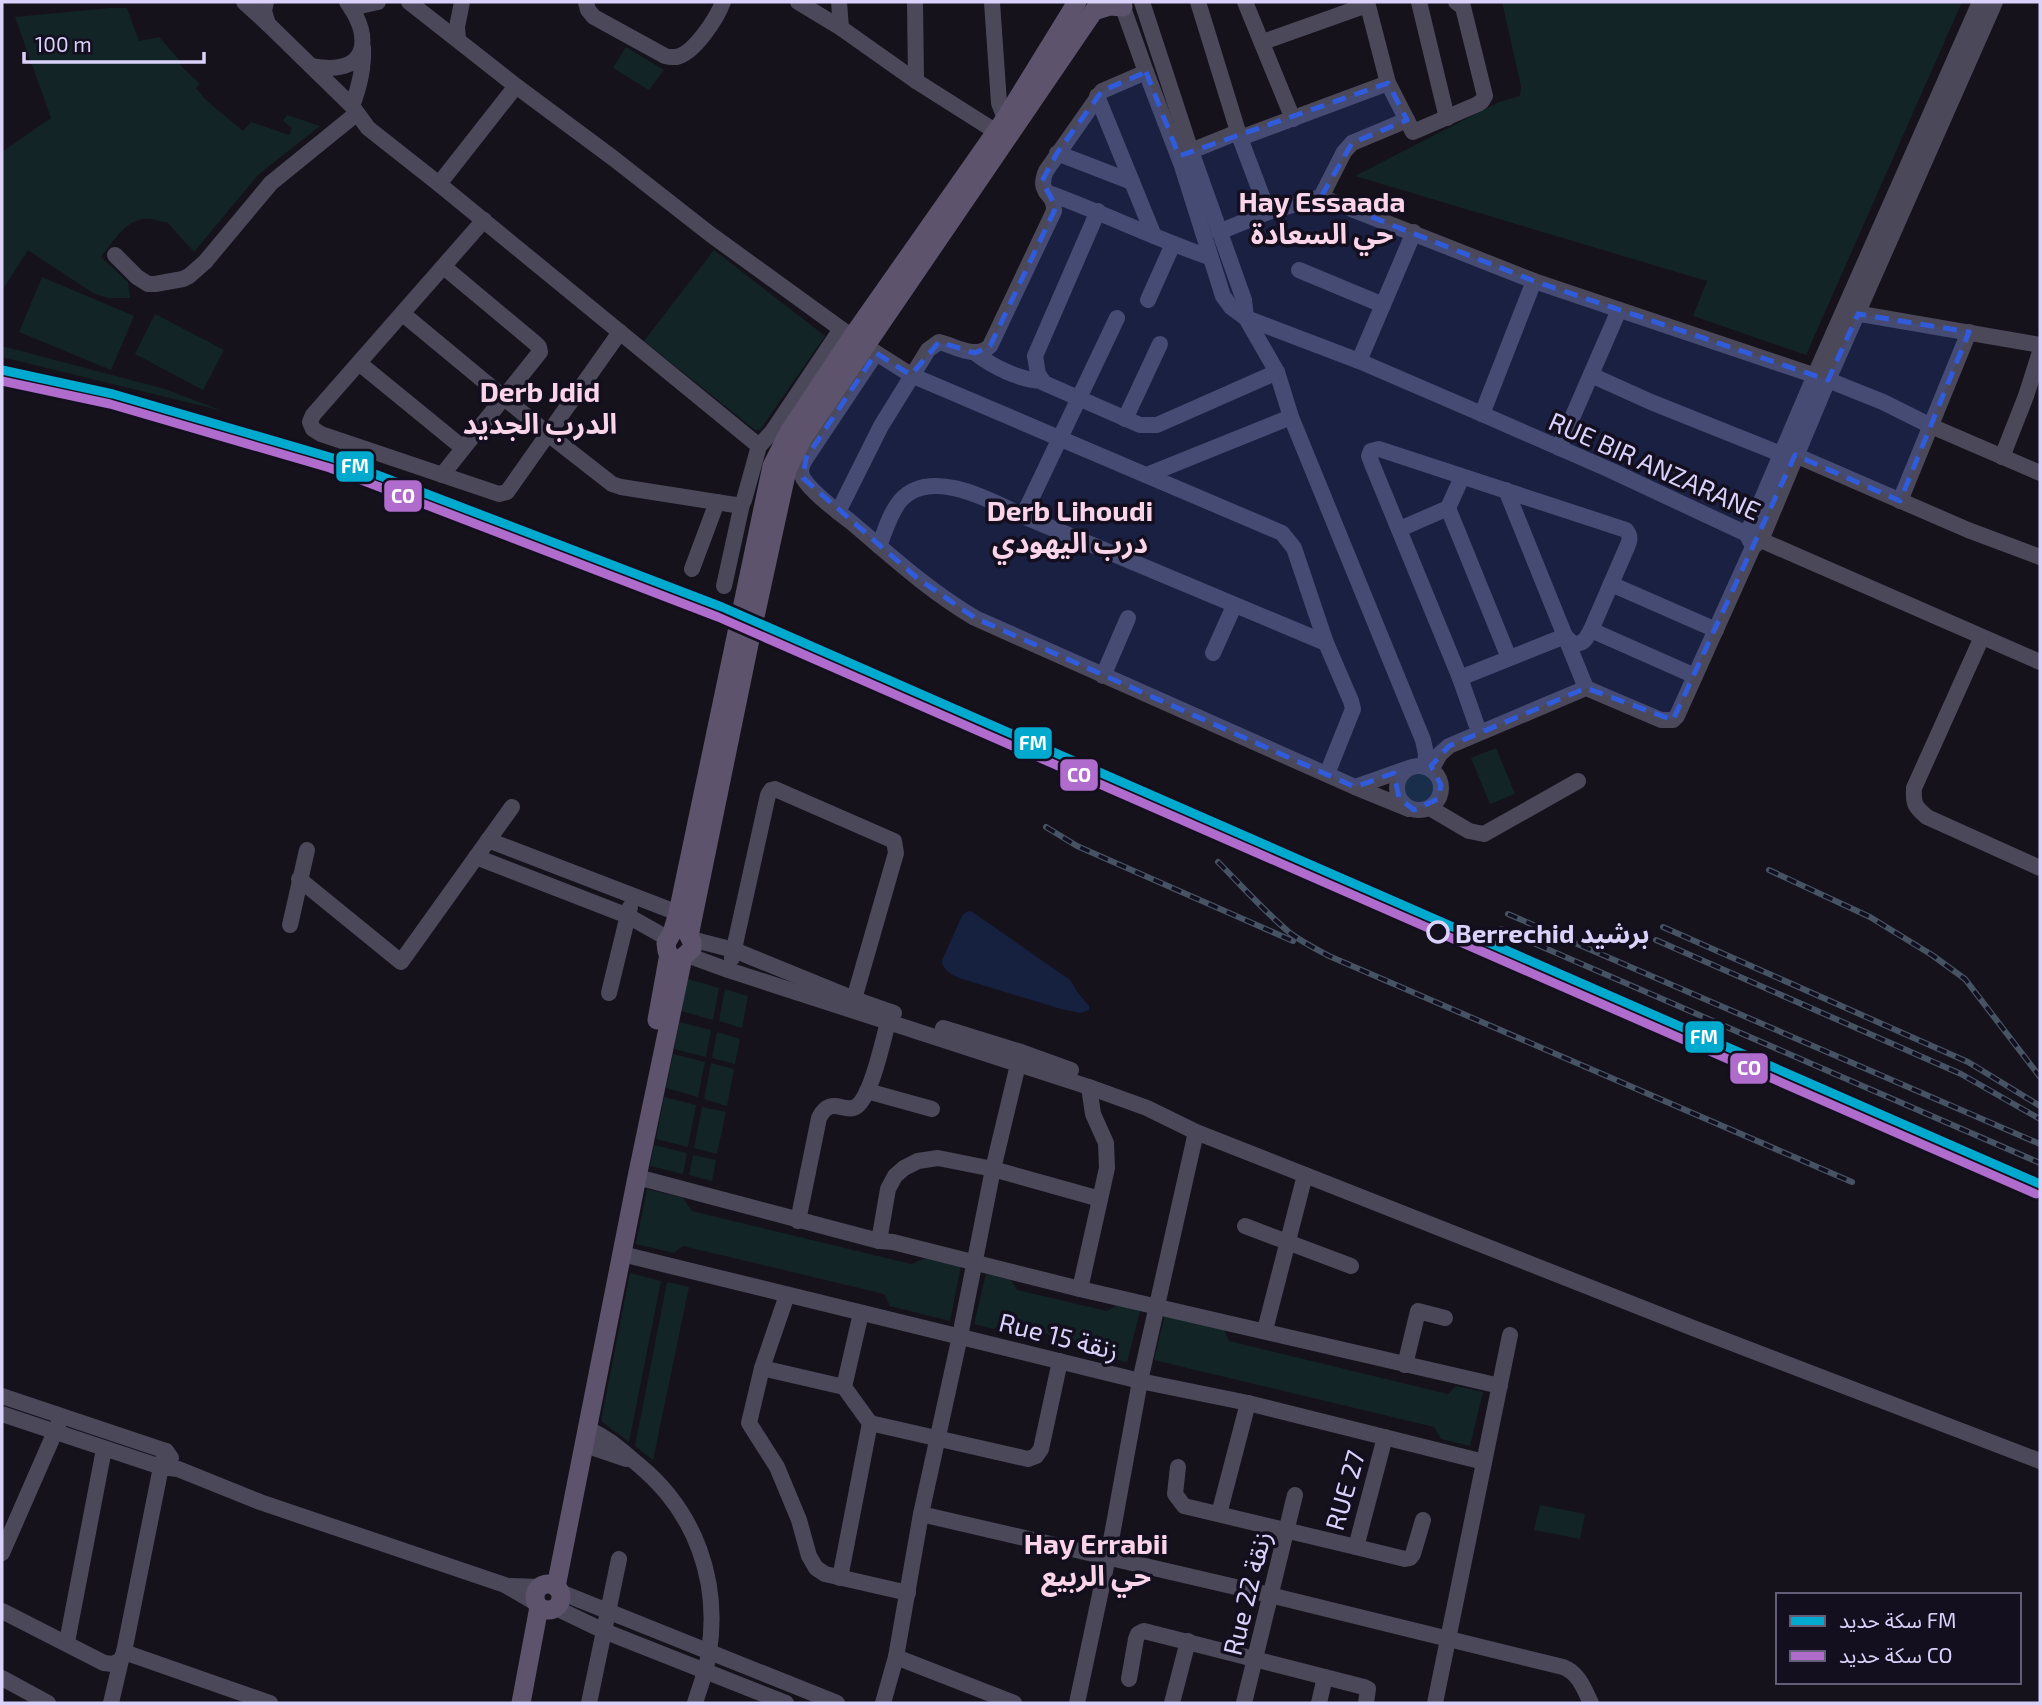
<svg xmlns="http://www.w3.org/2000/svg" width="2042" height="1705" font-family="'Exo 2','Noto Sans Arabic',sans-serif">
	<rect width="100%" height="100%" fill="#15121c"/>
	<g fill="#132426">
		<path d="M 1502,2 L 1962,2 L 1806,355 L 1693,316 L 1707,281 L 1355,176 L 1499,102 L 1520,96 L 1521,86 Z"/>
		<path d="M 110,8 L 127,8 L 139,41 L 159,37 L 182,63 L 180,65 L 200,84 L 196,88 L 206,100 L 243,131 L 251,122 L 289,135 L 292,128 L 283,121 L 287,115 L 320,126 L 259,174 L 194,252 L 167,222 C 160,223 157,219 151,219 C 127,216 114,241 101,257 L 128,282 L 130,298 L 108,298 L 93,293 L 28,250 L 2,291 L 2,152 L 51,118 L 15,17 Z"/>
		<path d="M 626,47 L 664,70 L 649,90 L 613,68 Z"/>
		<path d="M 714,250 L 825,336 L 760,430 L 755,430 L 644,341 Z"/>
		<path d="M 42,277 L 134,316 L 111,370 L 19,332 Z"/>
		<path d="M 155,314 L 224,350 L 203,390 L 135,354 Z"/>
		<path d="M 2,346 L 165,389 L 223,411 L 2,357 Z"/>
		<path d="M 1496,748 L 1515,794 L 1490,804 L 1471,758 Z"/>
		<circle cx="1419" cy="788" r="16"/>
		<path d="M 688,979 L 719,988 L 713,1020 L 681,1011 Z"/>
		<path d="M 725,989 L 748,996 L 742,1028 L 719,1021 Z"/>
		<path d="M 679,1022 L 711,1030 L 706,1057 L 674,1049 Z"/>
		<path d="M 717,1032 L 740,1039 L 735,1064 L 712,1058 Z"/>
		<path d="M 673,1054 L 705,1062 L 698,1097 L 666,1088 Z"/>
		<path d="M 711,1063 L 734,1069 L 727,1106 L 704,1099 Z"/>
		<path d="M 664,1097 L 696,1105 L 688,1147 L 656,1139 Z"/>
		<path d="M 702,1107 L 726,1112 L 717,1154 L 694,1148 Z"/>
		<path d="M 654,1145 L 687,1153 L 683,1174 L 650,1166 Z"/>
		<path d="M 693,1155 L 716,1160 L 712,1181 L 689,1175 Z"/>
		<path d="M 647,1189 L 683,1198 L 692,1211 L 911,1264 L 926,1258 L 961,1266 L 950,1321 L 890,1306 L 884,1294 L 683,1246 L 674,1253 L 636,1244 Z"/>
		<path d="M 630,1273 L 661,1281 L 629,1442 L 601,1421 Z"/>
		<path d="M 986,1274 L 1011,1280 L 1017,1290 L 1107,1311 L 1117,1305 L 1140,1311 L 1127,1362 L 1094,1355 L 1088,1344 L 1003,1323 L 994,1329 L 974,1324 Z"/>
		<path d="M 667,1282 L 689,1287 L 653,1460 L 635,1446 Z"/>
		<path d="M 1165,1315 L 1224,1330 L 1229,1341 L 1448,1394 L 1456,1386 L 1483,1392 L 1470,1446 L 1441,1439 L 1434,1427 L 1154,1360 Z"/>
		<path d="M 1540,1505 L 1585,1514 L 1580,1539 L 1534,1530 Z"/>
	</g>
	<path fill="#15213f" d="M 971,911 L 1070,980 L 1078,993 L 1089,1006 L 1089,1010 L 1080,1013 L 1061,1009 L 959,978 C 951,974 942,970 942,960 L 962,916 L 966,912 Z"/>
	<g fill="none" stroke-linecap="round" stroke-linejoin="round">
		<g stroke="#4b485a" stroke-width="16">
			<path d="M 244,2 L 268,24"/>
			<path d="M 266,2 L 264,11 L 268,24 L 352,106 L 368,128 L 439,184 L 759,446"/>
			<path d="M 409,2 L 516,86 L 613,158 L 710,234 L 848,334"/>
			<path d="M 586,2 L 588,10 L 594,17 L 665,56 C 666,57 675,57 676,57 C 694,54 717,18 723,2"/>
			<path d="M 798,2 L 841,28 L 916,81 L 1006,138"/>
			<path d="M 839,2 L 841,28"/>
			<path d="M 915,2 L 916,81"/>
			<path d="M 992,2 L 999,103 L 1005,119 L 1011,123"/>
			<path d="M 1121,2 L 1146,72 L 1182,166 L 1223,296 L 1231,307 L 1246,318 L 1359,361 L 1482,414 L 1610,470 L 1747,534 L 2040,662"/>
			<path d="M 1142,2 L 1191,151 L 1244,300 L 1246,318 L 1277,372 L 1291,417 L 1423,740 L 1426,754 L 1425,767"/>
			<path d="M 1198,2 L 1240,138 L 1268,212"/>
			<path d="M 1245,2 L 1293,119"/>
			<path d="M 1367,2 L 1388,83 L 1413,132 L 1478,104 L 1482,101 L 1485,96 L 1463,7 L 1456,2"/>
			<path d="M 1419,2 L 1447,118"/>
			<path d="M 351,8 L 378,2"/>
			<path d="M 458,39 L 457,27 L 462,2"/>
			<path d="M 1263,42 L 1367,5"/>
			<path d="M 312,66 C 366,77 375,40 347,2"/>
			<path d="M 1097,96 L 1154,236"/>
			<path d="M 352,106 C 359,88 364,67 363,47"/>
			<path d="M 1240,138 L 1388,83"/>
			<path d="M 1191,151 L 1238,132"/>
			<path d="M 1057,153 L 1132,182"/>
			<path d="M 439,184 L 516,86"/>
			<path d="M 1046,192 C 1101,212 1154,238 1209,257"/>
			<path d="M 1321,197 L 1344,152 L 1352,143 L 1407,120"/>
			<path d="M 1098,211 L 1035,356 L 1038,374 L 1044,383 L 1140,425 L 1157,425 L 1277,372"/>
			<path d="M 484,220 L 313,415 L 310,422 L 313,429 L 321,434 L 499,494 L 507,492 L 620,332"/>
			<path d="M 1219,232 L 1268,212 L 1321,197 L 1534,281 L 1828,380 L 1883,402 L 1931,426 L 2040,473"/>
			<path d="M 115,255 L 137,277 L 148,284 L 155,284 L 183,279 L 189,276 L 205,262 L 271,183 L 356,114"/>
			<path d="M 1299,270 L 1383,305"/>
			<path d="M 1148,300 L 1173,244"/>
			<path d="M 1849,312 L 2040,345"/>
			<path d="M 403,314 L 548,434 L 612,484 L 621,487 L 735,505 L 742,504 L 744,500 L 759,446 L 772,432 L 841,329"/>
			<path d="M 870,349 L 911,375 L 1282,533 L 1294,548 L 1326,643 L 1351,701 L 1353,709 L 1327,774"/>
			<path d="M 876,353 L 806,458 C 802,465 799,470 803,478 C 812,493 837,511 851,522 C 891,556 929,591 975,618 L 1355,787 L 1409,809"/>
			<path d="M 975,353 C 993,367 1020,380 1042,381"/>
			<path d="M 1359,361 L 1414,232"/>
			<path d="M 359,363 L 463,448"/>
			<path d="M 1591,375 L 1651,402 L 1781,454"/>
			<path d="M 1482,414 L 1534,281"/>
			<path d="M 1125,419 L 1160,344"/>
			<path d="M 1559,448 L 1619,310"/>
			<path d="M 1795,455 L 1968,530 L 2040,557"/>
			<path d="M 2002,457 L 2026,396 L 2040,352"/>
			<path d="M 442,475 L 540,352 L 539,347 L 535,343 L 444,267"/>
			<path d="M 1147,475 L 1291,417"/>
			<path d="M 1462,477 L 1448,508 L 1509,658"/>
			<path d="M 1506,490 L 1586,688"/>
			<path d="M 1900,501 L 1969,332"/>
			<path d="M 838,512 L 881,426 L 928,350 L 939,342 C 956,346 975,360 990,346 L 1054,211 C 1055,191 1036,195 1046,171 L 1102,91 L 1146,72"/>
			<path d="M 1023,516 L 1117,318"/>
			<path d="M 1400,529 L 1448,508"/>
			<path d="M 1750,541 L 1747,534 L 1815,375 L 1980,2"/>
			<path d="M 879,546 C 885,531 890,513 900,501 C 930,466 992,501 1023,516 L 1326,643"/>
			<path d="M 692,569 L 717,502"/>
			<path d="M 1611,584 L 1716,630"/>
			<path d="M 724,586 L 742,504"/>
			<path d="M 1982,637 L 1914,788 C 1913,804 1915,807 1927,817 L 2040,868"/>
			<path d="M 1213,653 L 1234,606"/>
			<path d="M 1103,676 L 1128,618"/>
			<path d="M 1460,678 L 1565,636 L 1573,644 C 1584,644 1586,639 1591,630 L 1695,676"/>
			<path d="M 1479,732 L 1460,678 L 1372,464 L 1369,456 L 1371,451 L 1379,449 L 1626,530 C 1631,536 1630,540 1627,547 L 1591,630"/>
			<circle cx="1419" cy="788" r="22"/>
			<path d="M 1431,770 L 1440,754 L 1449,746 L 1586,688 L 1661,720 L 1673,720 L 1677,716 L 1753,547 L 1761,540 L 1828,380 L 1995,2"/>
			<path d="M 1355,787 L 1409,768"/>
			<path d="M 1430,808 L 1469,831 L 1484,834 L 1578,781"/>
			<path d="M 488,840 L 678,913"/>
			<path d="M 476,857 L 628,916 L 667,938"/>
			<path d="M 299,879 L 401,962 L 512,807"/>
			<path d="M 290,925 L 307,850"/>
			<path d="M 691,939 L 734,950 L 854,999 L 894,1013"/>
			<path d="M 687,955 L 728,970 L 1089,1087 L 1147,1108 L 1196,1132 L 1693,1328 L 2040,1461"/>
			<path d="M 732,958 L 768,795 L 771,790 L 775,789 L 894,841 L 896,853 L 854,999"/>
			<path d="M 609,993 L 630,907"/>
			<path d="M 943,1028 L 1021,1052 L 1071,1070"/>
			<path d="M 867,1091 L 932,1109"/>
			<path d="M 637,1177 L 879,1241 L 893,1242 L 1080,1289 L 1500,1386"/>
			<path d="M 798,1221 L 819,1118 C 831,1094 845,1115 857,1106 C 873,1094 884,1033 891,1012"/>
			<path d="M 1245,1226 L 1351,1266"/>
			<path d="M 879,1241 L 888,1189 L 895,1176 L 904,1168 L 918,1161 L 938,1158 L 993,1169 L 1100,1199"/>
			<path d="M 622,1254 L 1140,1381 L 1248,1403 L 1484,1462"/>
			<path d="M 1080,1289 L 1107,1168 L 1106,1143 L 1093,1114 L 1089,1087"/>
			<path d="M 787,1295 L 762,1368 L 749,1423 L 777,1467 L 799,1520 L 809,1556 L 816,1568 L 825,1574 L 908,1593"/>
			<path d="M 1265,1330 L 1305,1175"/>
			<path d="M 1405,1365 L 1418,1311 L 1445,1318"/>
			<path d="M 762,1368 L 844,1387 L 870,1423 L 840,1578"/>
			<path d="M 844,1387 L 861,1313"/>
			<path d="M 2,1396 L 166,1451 L 171,1458"/>
			<path d="M 2,1414 L 161,1467 L 178,1469 L 260,1502 L 505,1585 L 536,1603"/>
			<path d="M 870,1423 L 1028,1459 L 1036,1456 L 1041,1449 L 1060,1361"/>
			<path d="M 588,1429 C 609,1438 623,1452 640,1466 C 695,1512 720,1580 709,1652 C 707,1669 700,1687 695,1703"/>
			<path d="M 585,1445 L 626,1459"/>
			<path d="M 1178,1467 L 1175,1494 L 1184,1506 L 1356,1547 L 1385,1437"/>
			<path d="M 921,1514 L 1270,1595 L 1563,1667 C 1579,1673 1584,1689 1591,1703"/>
			<path d="M 1219,1514 L 1248,1403"/>
			<path d="M 1356,1547 L 1405,1559 L 1410,1558 L 1413,1554 L 1423,1520"/>
			<path d="M 2,1553 L 58,1425"/>
			<path d="M 511,1586 L 540,1587"/>
			<path d="M 560,1592 L 837,1703"/>
			<path d="M 556,1608 L 604,1631 L 786,1703"/>
			<path d="M 2,1611 L 104,1663 L 113,1664 L 121,1660 L 124,1652 L 161,1467 L 166,1451"/>
			<path d="M 67,1642 L 104,1449"/>
			<path d="M 124,1652 L 270,1703"/>
			<path d="M 896,1657 L 1014,1703"/>
			<path d="M 2,1678 L 48,1703"/>
			<path d="M 1129,1679 L 1136,1639 L 1138,1634 L 1144,1631 L 1364,1687 L 1368,1689 L 1366,1703"/>
			<path d="M 111,1703 L 121,1660"/>
			<path d="M 589,1703 L 619,1559"/>
			<path d="M 883,1703 L 896,1657 L 921,1514 L 960,1336 L 993,1169 L 1021,1052"/>
			<path d="M 1077,1703 L 1108,1557 L 1140,1381 L 1196,1132"/>
			<path d="M 1172,1703 L 1188,1641"/>
			<path d="M 1244,1703 L 1295,1495"/>
			<path d="M 1319,1703 L 1325,1677"/>
			<path d="M 1435,1703 L 1510,1335"/>
		</g>
		<g stroke="#5e536c" stroke-width="19">
			<path d="M 1094,11 L 1110,6 L 1123,7"/>
			<path d="M 657,1020 L 669,954 L 667,951 L 666,943 L 672,933 L 678,913 L 772,466 L 789,432 L 852,337 L 1005,119 L 1077,2"/>
			<circle cx="548" cy="1597" r="13"/>
			<path d="M 556,1587 L 637,1177 L 683,957 L 692,949 L 692,942 L 689,936 L 749,644 L 787,470 L 802,439 L 1100,2"/>
			<path d="M 521,1703 L 539,1607"/>
		</g>
		<defs>
			<g id="rail">
				<path d="M 2,381 L 108,403 L 324,466 L 718,616 L 2040,1193"/>
				<path d="M 1046,827 L 1077,846 L 1293,941"/>
				<path d="M 1218,862 C 1242,886 1264,911 1290,933 C 1302,942 1316,949 1329,956 L 1852,1182"/>
				<path d="M 1769,870 L 1870,917 L 1932,955 L 1965,979 L 2040,1077"/>
				<path d="M 1508,914 L 2040,1144"/>
				<path d="M 1663,927 L 1968,1062 L 2040,1106"/>
				<path d="M 1501,929 L 2040,1163"/>
				<path d="M 1656,940 L 1961,1074 L 2040,1119"/>
			</g>
		</defs>
		<use href="#rail" stroke="#455363" stroke-width="6"/>
		<use href="#rail" stroke="#130f1f" stroke-width="3.5" stroke-dasharray="10" stroke-linecap="butt"/>
		<defs>
			<path id="rail-1" d="M 2,370 L 113,394 L 333,458 L 722,607 L 2040,1184"/>
			<path id="rail-2" d="M 2,381 L 110,404 L 330,468 L 718,617 L 2036,1194"/>
		</defs>
		<use href="#rail-1" stroke="#130f1f" stroke-width="14"/>
		<use href="#rail-2" stroke="#130f1f" stroke-width="14"/>
		<use href="#rail-1" stroke="#00a9ce" stroke-width="9"/>
		<use href="#rail-2" stroke="#b06ccc" stroke-width="9"/>
	</g>
	<path fill="#305bdb" fill-opacity="0.2" stroke="#305bdb" stroke-width="5" stroke-dasharray="14 9" stroke-linejoin="round" d="M 1146,72 L 1179,156 L 1388,83 L 1407,120 L 1352,143 L 1321,197 L 1534,281 L 1828,380 L 1858,314 L 1969,332 L 1900,501 L 1795,455 L 1673,720 L 1586,688 L 1449,746 L 1431,766 L 1441,785 L 1438,799 L 1414,810 L 1399,798 L 1394,773 L 1355,787 L 975,618 L 917,578 L 803,478 L 806,458 L 876,353 L 911,375 L 939,342 L 975,353 L 990,346 L 1056,207 L 1042,181 L 1057,153 L 1102,91 Z"/>
	<circle fill="#130f1f" stroke="#dad2fa" stroke-width="3.5" cx="1438" cy="932" r="10"/>
	<g text-anchor="middle" dominant-baseline="central" stroke-width="7" stroke-linejoin="round" paint-order="stroke">
		<g font-size="26" fill="#dad2fa" stroke="#130f1f">
			<text transform="translate(1655 465) rotate(24)">RUE BIR ANZARANE</text>
			<text transform="translate(1059 1335) rotate(14)">Rue 15 زنقة</text>
			<text transform="translate(1344 1490) rotate(-74)">RUE 27</text>
			<text transform="translate(1246 1593) rotate(-76)">Rue 22 زنقة</text>
		</g>
		<g font-size="26" font-weight="bold" fill="#dad2fa" stroke="#130f1f" text-anchor="start">
			<text x="1455" y="932">Berrechid برشيد</text>
		</g>
		<g font-size="28" font-weight="bold" fill="#fad4e9" stroke="#130f1f">
			<text x="1322" y="201">Hay Essaada<tspan x="1322" dy="32">حي السعادة</tspan></text>
			<text x="540" y="391">Derb Jdid<tspan x="540" dy="32">الدرب الجديد</tspan></text>
			<text x="1070" y="510">Derb Lihoudi<tspan x="1070" dy="32">درب اليهودي</tspan></text>
			<text x="1096" y="1543">Hay Errabii<tspan x="1096" dy="32">حي الربيع</tspan></text>
		</g>
	</g>
	<g stroke="#130f1f" stroke-width="2.5">
		<rect x="335" y="450" width="40" height="33" rx="7" fill="#00a9ce"/>
		<rect x="383" y="479" width="40" height="34" rx="7" fill="#b06ccc"/>
		<rect x="1013" y="726" width="40" height="34" rx="7" fill="#00a9ce"/>
		<rect x="1059" y="758" width="40" height="34" rx="7" fill="#b06ccc"/>
		<rect x="1684" y="1020" width="41" height="34" rx="7" fill="#00a9ce"/>
		<rect x="1729" y="1052" width="40" height="33" rx="7" fill="#b06ccc"/>
	</g>
	<g font-size="19" text-anchor="middle" font-weight="bold" fill="#fff">
		<text x="355" y="473">FM</text>
		<text x="403" y="503">CO</text>
		<text x="1033" y="750">FM</text>
		<text x="1079" y="782">CO</text>
		<text x="1704" y="1044">FM</text>
		<text x="1749" y="1075">CO</text>
	</g>
	<rect width="2042" height="1705" fill="none" stroke="#dad2fa" stroke-width="7"/>
	<rect x="1776" y="1593" width="245" height="91" fill="#130f1f" stroke="#635d77" stroke-width="2"/>
	<rect x="1790" y="1616" width="35" height="10" fill="#00a9ce" stroke="#635d77" stroke-width="2"/>
	<text x="1839" y="1628" font-size="21" fill="#dad2fa">سكة حديد FM</text>
	<rect x="1790" y="1651" width="35" height="10" fill="#b06ccc" stroke="#635d77" stroke-width="2"/>
	<text x="1839" y="1663" font-size="21" fill="#dad2fa">سكة حديد CO</text>
	<path d="M24 52v10h180v-10" fill="none" stroke="#dad2fa" stroke-width="3.5"/>
	<text x="35" y="52" font-size="21" fill="#dad2fa" stroke="#130f1f" stroke-width="5" paint-order="stroke">100 m</text>
</svg>
